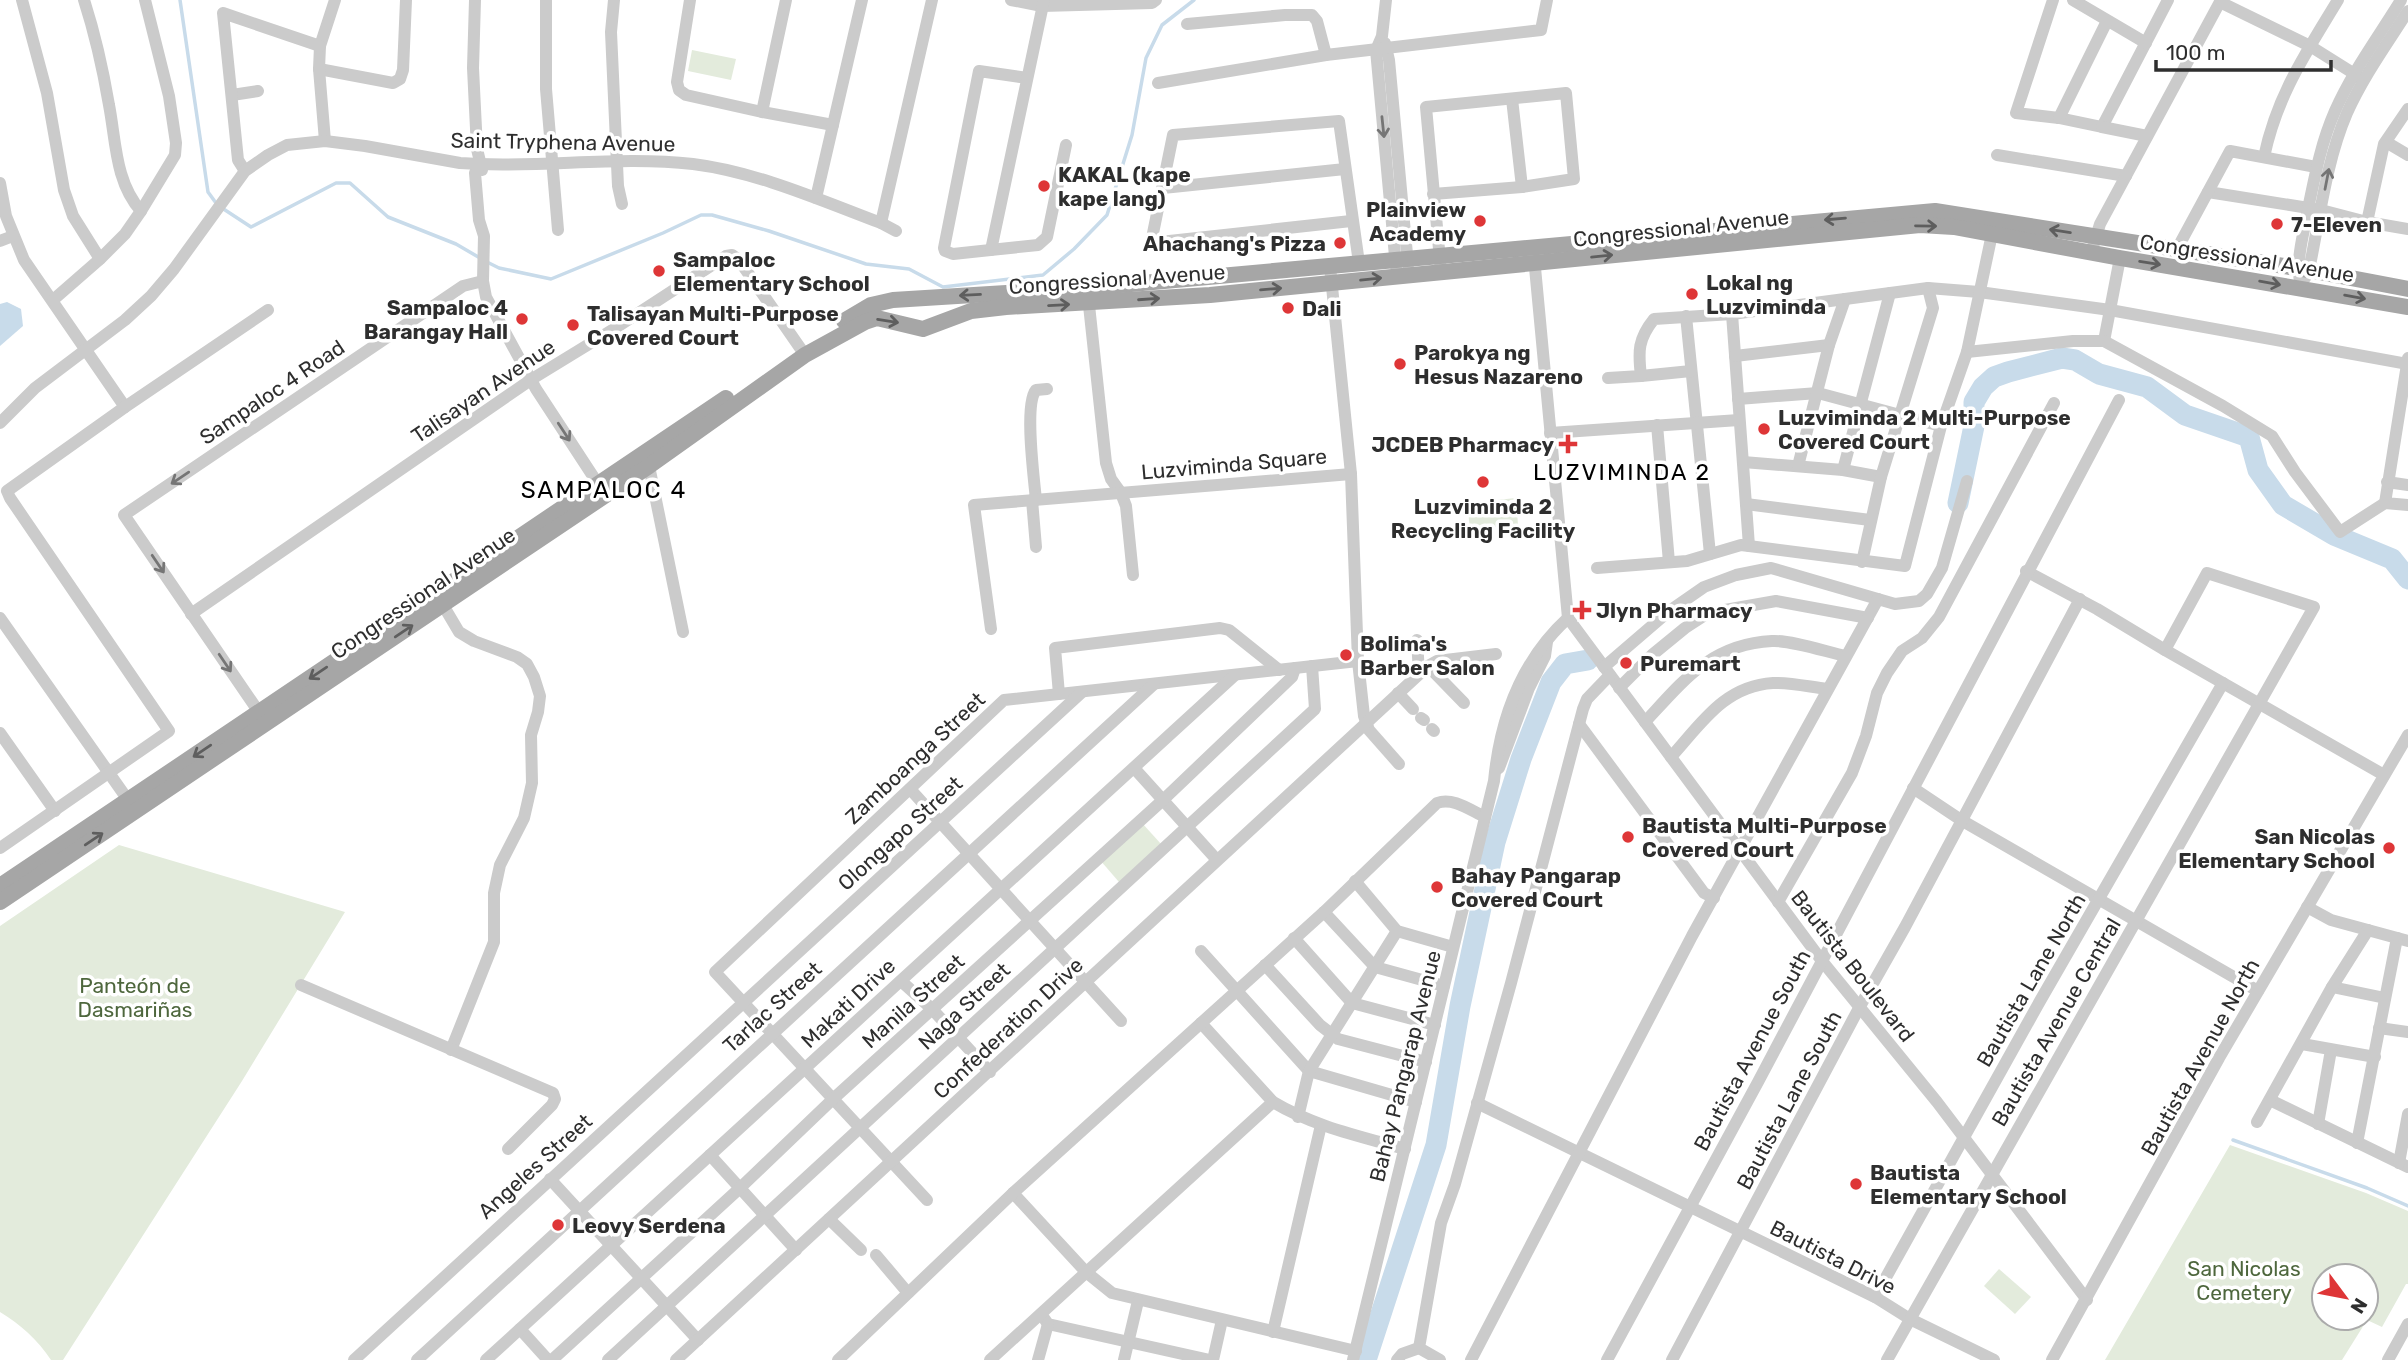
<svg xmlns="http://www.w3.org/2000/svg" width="2408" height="1360" font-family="Rubik,sans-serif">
	<rect width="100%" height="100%" fill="#fff"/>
	<g fill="#e3ebdc" fill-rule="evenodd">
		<path d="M 692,50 L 736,59 L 731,80 L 688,71 Z"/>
		<path d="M 1516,498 L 1518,525 L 1470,529 L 1467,503 Z"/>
		<path d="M 1142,823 L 1161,844 L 1119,882 L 1100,860 Z"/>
		<path d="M 119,845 L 345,912 L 242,1081 L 63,1360 L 51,1360 C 38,1340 20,1324 0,1312 L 0,926 Z"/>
		<path d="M 2230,1145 L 2366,1193 L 2408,1211 L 2408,1284 L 2406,1284 L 2382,1327 L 2367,1320 L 2342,1360 L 2105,1360 ZM 2324,1276 L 2366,1276 L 2366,1318 L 2324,1318 Z"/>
		<path d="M 1999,1269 L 2031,1297 L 2015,1314 L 1984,1286 Z"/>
	</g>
	<path fill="#c8dbea" d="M 7,302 L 21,309 L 23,326 L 0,346 L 0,304 Z"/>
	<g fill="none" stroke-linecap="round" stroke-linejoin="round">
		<g stroke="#c8dbea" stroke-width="3.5">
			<path d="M 180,0 L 208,192 L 216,203"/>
			<path d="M 222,208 L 251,227 L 336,183 L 350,183 L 388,217 L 456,244 L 480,258"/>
			<path d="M 487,262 L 499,268 L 551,279 L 663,233 L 701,215 L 712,215 L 769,231 L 866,264 L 909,269 L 943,287 L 1043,275 L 1074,249 L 1107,215 L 1132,135 L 1146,58 L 1162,25 L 1194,0"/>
			<path d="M 2233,1140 L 2367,1188 L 2408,1206"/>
		</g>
		<g stroke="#c8dbea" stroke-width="21">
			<path d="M 1958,503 L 1974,426 L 1974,402 L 1983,387 L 1994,377 L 2008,372 L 2062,358 L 2075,360 L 2099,374 L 2147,387 L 2185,415 L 2249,437 L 2258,470 L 2283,505 L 2334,535 L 2392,559 L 2408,579"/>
			<path d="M 1366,1360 L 1436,1145 L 1460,1006 L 1495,842 L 1521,759 L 1551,682 L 1565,664 L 1588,660"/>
		</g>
		<g stroke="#cbcbcb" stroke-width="12">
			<path d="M 22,0 L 47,93 L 64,190 L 73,216 L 100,259"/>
			<path d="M 84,0 C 95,34 103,70 109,105 C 116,141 115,182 141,211"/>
			<path d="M 475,0 L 473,68 L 477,149 L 482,170"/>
			<path d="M 546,0 L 546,89 L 558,230"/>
			<path d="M 614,0 L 611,32 L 618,186 L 622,204"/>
			<path d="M 690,0 L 677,82 L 679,90 L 686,95 L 762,112 L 833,125"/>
			<path d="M 1011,0 L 1042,6 L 1152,3 L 1156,0"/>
			<path d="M 1386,0 L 1382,36 L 1376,50 L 1396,267"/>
			<path d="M 2053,0 L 2016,113 L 2059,118 L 2102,127 L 2168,0"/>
			<path d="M 2073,0 L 2146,43"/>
			<path d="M 2220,2 L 2310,46 L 2361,78"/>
			<path d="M 1187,24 L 1285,15 L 1312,15 L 1317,21 L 1326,55"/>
			<path d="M 1385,43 L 1389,60 L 1408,265"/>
			<path d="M 319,69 L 393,83 L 400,79 L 403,70 L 406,0"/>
			<path d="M 1027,78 L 979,71 L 944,248 L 945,251 L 953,254 L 1038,245 L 1047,237 L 1066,145"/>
			<path d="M 1158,83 L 1326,55 L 1541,30 L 1547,0"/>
			<path d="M 232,95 L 258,91"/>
			<path d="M 1512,99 L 1522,187"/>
			<path d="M 762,112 L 786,0"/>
			<path d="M 2059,118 L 2107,21"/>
			<path d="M 2102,127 L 2147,136"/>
			<path d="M 325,141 L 319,69 L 320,46 L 335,0"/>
			<path d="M 2386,142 L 2408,155"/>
			<path d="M 1997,155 L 2126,176"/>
			<path d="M 2264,157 C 2277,95 2306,53 2338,0"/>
			<path d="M 479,164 L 475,173 L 479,220 L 484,236 L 483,281 L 486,297 L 536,389 L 602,490"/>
			<path d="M 245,171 L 238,160 L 223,13 L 320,46"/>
			<path d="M 0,183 L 6,216 L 24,260 L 125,407"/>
			<path d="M 1163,188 L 1345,169"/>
			<path d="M 2208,192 L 2321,210 L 2367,222 L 2408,229"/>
			<path d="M 1433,194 L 1522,187 L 1574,179 L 1566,93 L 1426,107 L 1441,271"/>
			<path d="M 816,198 L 862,0"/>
			<path d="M 1351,221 L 1151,243 L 1173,135 L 1339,121 L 1359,263"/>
			<path d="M 2367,222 L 2384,144 L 2408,109"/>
			<path d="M 881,223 L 932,0"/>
			<path d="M 0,241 L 13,236"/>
			<path d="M 2177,249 L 2230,151 L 2316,167"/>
			<path d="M 991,250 L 1044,0"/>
			<path d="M 2091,253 L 2100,224 L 2221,0"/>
			<path d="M 1534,257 L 1568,618 L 1822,961 L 1937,1102 L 2087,1300"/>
			<path d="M 1330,267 L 1351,474 L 1358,661 L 1364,716 L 1369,730 L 1399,764"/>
			<path d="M 2305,278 L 2309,270 C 2320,217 2326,162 2347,113 C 2363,77 2387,44 2408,11"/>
			<path d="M 2301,288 C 2295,259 2303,238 2308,209 C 2315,175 2321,143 2335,111 C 2352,72 2379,36 2401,0"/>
			<path d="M 1088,296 L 1106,463 L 1111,479 L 1121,493 L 1126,506 L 1133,575"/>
			<path d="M 53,300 L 100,259 L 125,234 L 141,211 L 175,155 L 176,143 L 169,96 L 145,0"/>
			<path d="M 1732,314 L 1749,546"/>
			<path d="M 1686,316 L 1710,554"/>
			<path d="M 2104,341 L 2120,258"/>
			<path d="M 1967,352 L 2073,341 L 2104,341 L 2223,406 L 2272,436 L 2295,472 L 2340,532 L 2385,503"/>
			<path d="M 1735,356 L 1829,345"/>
			<path d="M 2408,358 L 2385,503 L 2408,505"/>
			<path d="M 1641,376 L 1691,371"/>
			<path d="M 1608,378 L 1641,376 C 1638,351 1638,339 1654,319 L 1732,314 L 1928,288 L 1979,292 L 2110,310 L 2408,364"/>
			<path d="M 1738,399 L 1818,393 L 1941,426"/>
			<path d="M 0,423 L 35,388 L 125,320 L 151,296 L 174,269 L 245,171 L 268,155 L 287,145 L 325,141 L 365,146 L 460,163 L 479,164 C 550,167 622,156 693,164 C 757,172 820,200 881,223 L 896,231"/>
			<path d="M 1657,425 L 1669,562"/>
			<path d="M 1550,433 L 1739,420"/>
			<path d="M 1743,462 L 1843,470 L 1881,477"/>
			<path d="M 649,466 L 683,632"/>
			<path d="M 1798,466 L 1829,345 L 1845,299"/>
			<path d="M 1843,470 L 1890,293"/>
			<path d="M 2387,482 L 2408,485"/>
			<path d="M 1032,500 L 1036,547"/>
			<path d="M 1036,500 C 1034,478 1024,404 1036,390 L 1047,389"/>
			<path d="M 1746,504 L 1870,520"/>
			<path d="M 1862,562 L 1881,477 L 1933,308 L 1928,288"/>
			<path d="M 1597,568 L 1687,561 L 1741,545 L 1905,566 L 1941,426 L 1967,352 L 1992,234"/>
			<path d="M 2026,571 L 2097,609 L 2165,650 L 2384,775"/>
			<path d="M 443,605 L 459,632 L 474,641 L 517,657 L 527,664 L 534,677 L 540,696 L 538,712 L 531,735 L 532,783 L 524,818 L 500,865 L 494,893 L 494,942 L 451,1050"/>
			<path d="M 191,614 L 532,379 L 617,327 L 726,256 L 732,255 L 739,260 L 805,355"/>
			<path d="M 0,618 L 128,800"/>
			<path d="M 991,629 L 974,505 L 1351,474"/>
			<path d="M 1417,640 L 1419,673"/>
			<path d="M 1428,666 L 1464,703"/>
			<path d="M 1604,667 L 1668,612 L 1704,587 L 1736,575 L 1771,568 L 1895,604 L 1919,601 L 1927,594 L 1942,568 L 1967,481"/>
			<path d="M 1619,688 L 1652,655 L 1685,628 L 1705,615 L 1725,610 L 1776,601 L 1868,618"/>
			<path d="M 1398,693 L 1413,709"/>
			<path d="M 1059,694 L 1055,648 L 1220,628 L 1229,630 L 1279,670"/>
			<path d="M 263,718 L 124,515 L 463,286 L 483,281"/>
			<path d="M 1421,718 L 1424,720"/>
			<path d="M 1645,722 C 1683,681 1711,644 1772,641 C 1791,640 1827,652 1846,656"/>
			<path d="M 1579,724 L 1704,893 L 1714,898"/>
			<path d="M 1432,729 L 1434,731"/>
			<path d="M 0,733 L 55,811"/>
			<path d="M 1671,757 C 1701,724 1724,686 1773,683 C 1790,682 1810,687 1827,689"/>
			<path d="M 1134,768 L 1217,860"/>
			<path d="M 1499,768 L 1529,688 L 1545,656 L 1547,642"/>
			<path d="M 1913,788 L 1961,820 L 2258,991"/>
			<path d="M 910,789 L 1121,1021"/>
			<path d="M 0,848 L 169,731 L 10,498 L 7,491 L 125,407 L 268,310"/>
			<path d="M 1355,881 L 1397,931 L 1453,947"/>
			<path d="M 1778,902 L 1852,773 L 1866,736 L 1877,693 L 1887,673 L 1902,651 L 1922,638 L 1939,617 L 2054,403"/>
			<path d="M 2307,907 L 2331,920 L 2408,941"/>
			<path d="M 1324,912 L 1375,967 L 1444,986"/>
			<path d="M 1294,938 L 1352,1003 L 1435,1025"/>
			<path d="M 1201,951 L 1309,1071 L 1416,1102"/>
			<path d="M 1265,965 L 1320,1025 L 1338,1039 L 1426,1062"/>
			<path d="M 901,981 L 932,1009 L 990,1072"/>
			<path d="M 301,985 L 553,1093 L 555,1099 L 552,1105 L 508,1149"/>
			<path d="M 2332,987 L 2385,998"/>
			<path d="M 1201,1023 L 1273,1102"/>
			<path d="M 2379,1028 L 2408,1032"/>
			<path d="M 2302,1044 L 2375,1057"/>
			<path d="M 2270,1100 L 2408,1167"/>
			<path d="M 1477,1103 L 1875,1297 L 1910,1319 L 1994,1360"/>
			<path d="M 1298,1117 L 1309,1071 L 1397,931"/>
			<path d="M 2257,1122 L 2332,987 L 2368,930"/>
			<path d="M 2318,1124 L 2331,1050"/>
			<path d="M 2357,1143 L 2397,938"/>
			<path d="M 710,1155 L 796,1250"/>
			<path d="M 2399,1163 L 2408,1114"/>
			<path d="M 550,1179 L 698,1340"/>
			<path d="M 1013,1193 L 1086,1272 L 1112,1293 L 1356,1351"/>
			<path d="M 927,1200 L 715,972 L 1004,700 L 1358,661"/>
			<path d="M 829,1219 L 861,1250"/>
			<path d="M 876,1255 L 908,1293"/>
			<path d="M 1875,1297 L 2040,1001 L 2223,683"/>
			<path d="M 1041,1314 L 1048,1324 L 1210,1360"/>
			<path d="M 520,1329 L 548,1360"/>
			<path d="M 1273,1332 L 1321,1125"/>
			<path d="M 354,1360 L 1082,692"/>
			<path d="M 417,1360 L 1154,684"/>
			<path d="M 486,1360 L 1235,675"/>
			<path d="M 552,1360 L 740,1188 L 833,1099 L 1163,800 L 1292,677 L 1295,668"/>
			<path d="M 608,1360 L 1315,709 L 1312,666"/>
			<path d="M 676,1360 L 1428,666 L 1437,661 L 1496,654"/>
			<path d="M 838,1360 L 1013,1193 L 1324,912 L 1437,803 C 1453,797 1470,810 1485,817"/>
			<path d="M 990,1360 L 1273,1102 C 1313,1126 1359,1136 1405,1149"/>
			<path d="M 1038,1360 L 1048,1324"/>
			<path d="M 1124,1360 L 1138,1301"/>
			<path d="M 1213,1360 L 1222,1320"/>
			<path d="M 1353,1360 L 1494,781 C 1500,719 1521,661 1568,618"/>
			<path d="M 1397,1360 L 1402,1354 L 1419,1348"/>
			<path d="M 1440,1360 L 1419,1348 L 1441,1223 L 1455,1184 L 1511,983 L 1583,709 L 1587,699 L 1610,675"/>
			<path d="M 1471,1360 L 1692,936 L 1878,599"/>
			<path d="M 1607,1360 L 1758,1082 L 2119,400"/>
			<path d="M 1672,1360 L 1859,1008 L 1905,927 L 2080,599"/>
			<path d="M 1887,1360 L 2314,607 L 2207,573 L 2165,650"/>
			<path d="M 2052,1360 L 2219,1058 L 2408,735"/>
			<path d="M 2388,1360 L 2408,1324"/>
		</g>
		<g stroke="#a6a6a6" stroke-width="16">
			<path d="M 844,321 L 871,305 L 893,300 L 1087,288 L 1935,211 L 2309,270 L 2408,289"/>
			<path d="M 0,886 L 726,398"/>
			<path d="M 0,902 L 649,466 L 805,355 L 865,322 L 877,318 L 923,329 L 971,311 L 1006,307 L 1210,295 L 1920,225 L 1954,227 L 2120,258 L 2408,307"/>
		</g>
	</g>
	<defs><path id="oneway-shaft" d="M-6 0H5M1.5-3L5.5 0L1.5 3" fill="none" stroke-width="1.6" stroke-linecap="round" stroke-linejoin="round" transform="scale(1.75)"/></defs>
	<g stroke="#757575">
		<use href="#oneway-shaft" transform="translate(1383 127) rotate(84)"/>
		<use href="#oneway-shaft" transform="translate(2327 179) rotate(-79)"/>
		<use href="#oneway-shaft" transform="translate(564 432) rotate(57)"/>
		<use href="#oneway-shaft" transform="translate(180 478) rotate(146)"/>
		<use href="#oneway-shaft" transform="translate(158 564) rotate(56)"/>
		<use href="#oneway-shaft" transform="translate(225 663) rotate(56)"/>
	</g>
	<g stroke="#5e5e5e">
		<use href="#oneway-shaft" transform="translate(1835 219) rotate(175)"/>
		<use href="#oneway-shaft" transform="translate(1926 226) rotate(1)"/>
		<use href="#oneway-shaft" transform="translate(2060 231) rotate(-171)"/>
		<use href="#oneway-shaft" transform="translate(1602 256) rotate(-6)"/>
		<use href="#oneway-shaft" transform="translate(2150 263) rotate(9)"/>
		<use href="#oneway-shaft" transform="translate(1371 279) rotate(-6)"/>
		<use href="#oneway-shaft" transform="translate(2270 283) rotate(10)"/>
		<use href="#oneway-shaft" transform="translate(1271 289) rotate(-5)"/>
		<use href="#oneway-shaft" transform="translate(970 295) rotate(177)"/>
		<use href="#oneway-shaft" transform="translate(2355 297) rotate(10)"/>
		<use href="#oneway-shaft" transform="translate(1149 299) rotate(-4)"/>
		<use href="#oneway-shaft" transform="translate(1059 305) rotate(-3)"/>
		<use href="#oneway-shaft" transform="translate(888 321) rotate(9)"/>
		<use href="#oneway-shaft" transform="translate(404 631) rotate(-34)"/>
		<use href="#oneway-shaft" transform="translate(318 673) rotate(146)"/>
		<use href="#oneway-shaft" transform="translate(202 751) rotate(146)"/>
		<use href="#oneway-shaft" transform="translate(94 839) rotate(-34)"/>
	</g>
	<g fill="#de3637" stroke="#fff" stroke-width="2.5">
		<circle cx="1044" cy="186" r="7"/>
		<circle cx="1480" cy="221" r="7"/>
		<circle cx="2277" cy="224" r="7"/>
		<circle cx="1340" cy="243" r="7"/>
		<circle cx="659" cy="271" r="7"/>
		<circle cx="1692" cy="294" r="7"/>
		<circle cx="1288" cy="308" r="7"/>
		<circle cx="522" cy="319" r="7"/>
		<circle cx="573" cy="325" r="7"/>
		<circle cx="1400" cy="364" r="7"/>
		<circle cx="1764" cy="429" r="7"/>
		<path d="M1564.5 433.5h7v7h7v7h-7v7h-7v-7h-7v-7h7z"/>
		<circle cx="1483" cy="482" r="7"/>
		<path d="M1578.5 599.5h7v7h7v7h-7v7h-7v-7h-7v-7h7z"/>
		<circle cx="1346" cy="655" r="7"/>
		<circle cx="1626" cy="663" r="7"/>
		<circle cx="1628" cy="837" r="7"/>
		<circle cx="2389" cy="848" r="7"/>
		<circle cx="1437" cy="887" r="7"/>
		<circle cx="1856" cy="1184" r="7"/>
		<circle cx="558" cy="1225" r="7"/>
	</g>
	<g text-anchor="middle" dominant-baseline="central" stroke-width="7" stroke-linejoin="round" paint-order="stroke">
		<g font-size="21" fill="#2e2e2e" stroke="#fff">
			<text transform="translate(563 142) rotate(1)">Saint Tryphena Avenue</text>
			<text transform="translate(1681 228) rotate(-6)">Congressional Avenue</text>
			<text transform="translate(2247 258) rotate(9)">Congressional Avenue</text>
			<text transform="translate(1117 279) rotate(-4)">Congressional Avenue</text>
			<text transform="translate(483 391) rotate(-34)">Talisayan Avenue</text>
			<text transform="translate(272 392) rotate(-34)">Sampaloc 4 Road</text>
			<text transform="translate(1234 464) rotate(-5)">Luzviminda Square</text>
			<text transform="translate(423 593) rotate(-34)">Congressional Avenue</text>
			<text transform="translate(915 758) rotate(-43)">Zamboanga Street</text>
			<text transform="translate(900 833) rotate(-42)">Olongapo Street</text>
			<text transform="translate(1853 966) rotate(52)">Bautista Boulevard</text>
			<text transform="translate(2031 980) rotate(-60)">Bautista Lane North</text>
			<text transform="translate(913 1001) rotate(-42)">Manila Street</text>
			<text transform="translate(848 1003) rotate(-43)">Makati Drive</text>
			<text transform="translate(964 1006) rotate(-43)">Naga Street</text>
			<text transform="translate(772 1007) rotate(-42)">Tarlac Street</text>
			<text transform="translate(2056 1022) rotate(-60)">Bautista Avenue Central</text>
			<text transform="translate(1008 1028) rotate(-43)">Confederation Drive</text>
			<text transform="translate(1752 1050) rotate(-62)">Bautista Avenue South</text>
			<text transform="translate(2200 1057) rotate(-61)">Bautista Avenue North</text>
			<text transform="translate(1405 1066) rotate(-76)">Bahay Pangarap Avenue</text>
			<text transform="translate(1789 1100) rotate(-62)">Bautista Lane South</text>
			<text transform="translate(535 1166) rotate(-42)">Angeles Street</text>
			<text transform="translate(1833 1257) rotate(27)">Bautista Drive</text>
		</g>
		<g font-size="21" font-weight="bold" fill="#2e2e2e" stroke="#fff" text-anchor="start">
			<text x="1058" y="174">KAKAL (kape<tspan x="1058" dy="24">kape lang)</tspan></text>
			<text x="1466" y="209" text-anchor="end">Plainview<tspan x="1466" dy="24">Academy</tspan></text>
			<text x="2291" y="224">7-Eleven</text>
			<text x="1326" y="243" text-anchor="end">Ahachang's Pizza</text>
			<text x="673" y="259">Sampaloc<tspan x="673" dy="24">Elementary School</tspan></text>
			<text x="1706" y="282">Lokal ng<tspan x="1706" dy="24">Luzviminda</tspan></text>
			<text x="508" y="307" text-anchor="end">Sampaloc 4<tspan x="508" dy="24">Barangay Hall</tspan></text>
			<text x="1302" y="308">Dali</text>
			<text x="587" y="313">Talisayan Multi-Purpose<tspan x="587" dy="24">Covered Court</tspan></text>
			<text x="1414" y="352">Parokya ng<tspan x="1414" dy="24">Hesus Nazareno</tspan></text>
			<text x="1778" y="417">Luzviminda 2 Multi-Purpose<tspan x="1778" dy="24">Covered Court</tspan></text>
			<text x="1554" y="444" text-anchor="end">JCDEB Pharmacy</text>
			<text x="1483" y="506" text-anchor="middle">Luzviminda 2<tspan x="1483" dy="24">Recycling Facility</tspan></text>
			<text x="1596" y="610">Jlyn Pharmacy</text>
			<text x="1360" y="643">Bolima's<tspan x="1360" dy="24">Barber Salon</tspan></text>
			<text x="1640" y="663">Puremart</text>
			<text x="1642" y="825">Bautista Multi-Purpose<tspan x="1642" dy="24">Covered Court</tspan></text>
			<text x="2375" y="836" text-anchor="end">San Nicolas<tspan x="2375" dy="24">Elementary School</tspan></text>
			<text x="1451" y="875">Bahay Pangarap<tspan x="1451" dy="24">Covered Court</tspan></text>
			<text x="1870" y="1172">Bautista<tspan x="1870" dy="24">Elementary School</tspan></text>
			<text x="572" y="1225">Leovy Serdena</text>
		</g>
		<g font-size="21" fill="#4e673d" stroke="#fff">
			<text x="135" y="985">Panteón de<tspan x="135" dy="24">Dasmariñas</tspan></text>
			<text x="2244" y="1268">San Nicolas<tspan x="2244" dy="24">Cemetery</tspan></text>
		</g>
		<g font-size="23" letter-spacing="2" fill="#000" stroke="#fff">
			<text x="1622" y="472">LUZVIMINDA 2</text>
		</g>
		<g font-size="24" letter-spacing="2" fill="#000" stroke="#fff">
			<text x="604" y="490">SAMPALOC 4</text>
		</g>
	</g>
	<g transform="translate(2345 1297) rotate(122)"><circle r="33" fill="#ffffff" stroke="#ababab" stroke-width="2"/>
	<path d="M0-5L12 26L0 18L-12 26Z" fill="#de3637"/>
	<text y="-10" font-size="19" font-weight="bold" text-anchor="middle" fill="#2e2e2e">N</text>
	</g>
	<path d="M2156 60v10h175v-10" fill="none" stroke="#2e2e2e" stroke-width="3.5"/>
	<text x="2166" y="60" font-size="21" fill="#2e2e2e" stroke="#ffffff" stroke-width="5" paint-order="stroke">100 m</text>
</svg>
